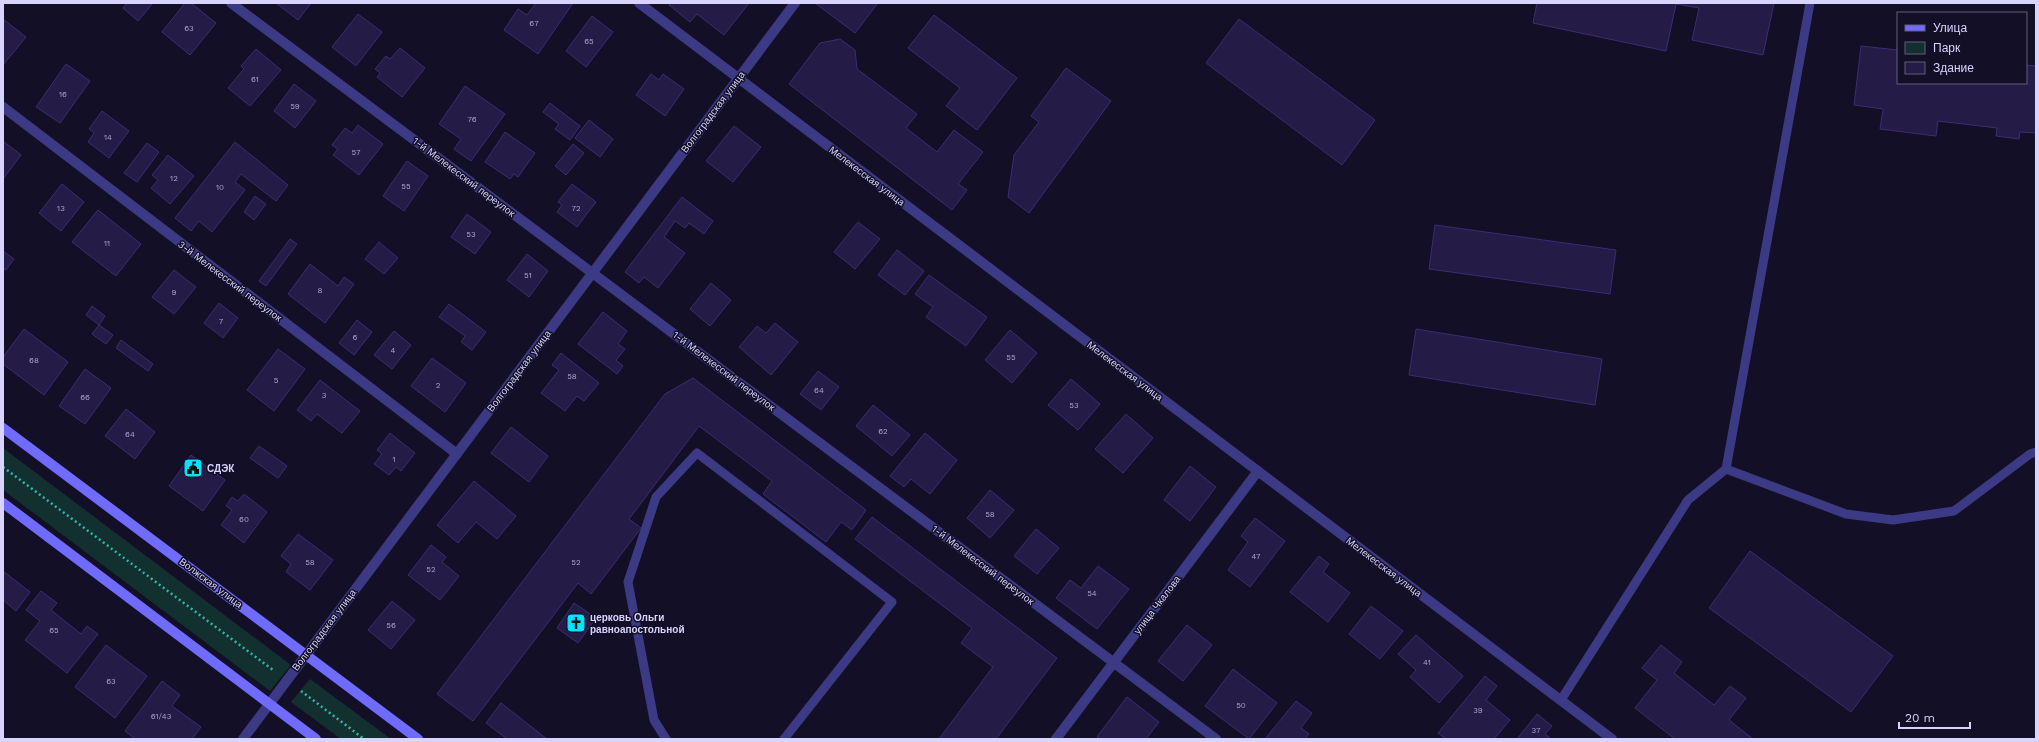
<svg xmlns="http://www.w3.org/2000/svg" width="2039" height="742" font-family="'Work Sans',sans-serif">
	<rect width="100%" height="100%" fill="#130f26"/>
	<g fill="#12302f">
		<path d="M 3,448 L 291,665 L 270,691 L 3,490 Z"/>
		<path d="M 310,679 L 391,739 L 341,739 L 291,702 Z"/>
	</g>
	<g fill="#241b47" stroke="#3b2d73">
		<path d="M 124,3 L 153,3 L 138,21 L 123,8 L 126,4 Z"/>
		<path d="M 185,3 L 191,3 L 216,23 L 190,55 L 162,32 Z"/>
		<path d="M 276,3 L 311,3 L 298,20 Z"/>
		<path d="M 536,3 L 573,3 L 538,54 L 504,30 L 518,9 L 527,15 Z"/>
		<path d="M 670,3 L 749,3 L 724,35 L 697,14 L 690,22 L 669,5 Z"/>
		<path d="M 815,3 L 878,3 L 855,33 Z"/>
		<path d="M 1537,3 L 1774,3 L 1763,55 L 1692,40 L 1699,8 L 1676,4 L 1666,51 L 1533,23 Z"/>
		<path d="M 358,14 L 382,32 L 356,66 L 332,47 Z"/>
		<path d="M 934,15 L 1017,78 L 977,130 L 946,106 L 960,88 L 908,48 Z"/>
		<path d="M 592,16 L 613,32 L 586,67 L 566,51 Z"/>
		<path d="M 3,19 L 26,37 L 3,65 Z"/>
		<path d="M 1239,19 L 1375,120 L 1342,165 L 1206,63 Z"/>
		<path d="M 840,39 L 855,50 L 857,69 L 917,114 L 906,128 L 937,152 L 954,130 L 983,152 L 958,184 L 967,190 L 952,210 L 789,84 L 820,43 Z"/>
		<path d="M 1861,46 L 1898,50 L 1898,83 L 2026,83 L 2026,65 L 2036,66 L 2036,133 L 2020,132 L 2019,139 L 1996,136 L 1997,128 L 1938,121 L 1936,136 L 1880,129 L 1883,109 L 1854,105 Z"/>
		<path d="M 400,48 L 425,68 L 402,97 L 377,77 L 380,73 L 375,69 L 386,56 L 390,59 Z"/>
		<path d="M 256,49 L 281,70 L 250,106 L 228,88 L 244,69 L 241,66 Z"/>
		<path d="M 66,64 L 90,81 L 60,123 L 36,107 Z"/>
		<path d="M 1066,68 L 1111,101 L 1029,213 L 1008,197 L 1014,155 L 1039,122 L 1031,116 Z"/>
		<path d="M 651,74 L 659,80 L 663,74 L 684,89 L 665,116 L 636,95 Z"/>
		<path d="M 294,84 L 316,101 L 295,128 L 274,111 Z"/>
		<path d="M 465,86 L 505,114 L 471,161 L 454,149 L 461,139 L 439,124 Z"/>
		<path d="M 550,103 L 580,126 L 570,140 L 555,129 L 559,124 L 543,112 Z"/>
		<path d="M 102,111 L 129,131 L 109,158 L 88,142 L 94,133 L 89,129 Z"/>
		<path d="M 589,120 L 613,139 L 600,157 L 575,138 Z"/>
		<path d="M 358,125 L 383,144 L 359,175 L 333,155 L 338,149 L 332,145 L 345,128 L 352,133 Z"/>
		<path d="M 734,126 L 761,147 L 733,182 L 706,161 Z"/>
		<path d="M 505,132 L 535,153 L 518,177 L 514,174 L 510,179 L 485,162 Z"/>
		<path d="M 3,141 L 21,155 L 3,179 Z"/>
		<path d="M 235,142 L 288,185 L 276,201 L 241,174 L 235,182 L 245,190 L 212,232 L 199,221 L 191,231 L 175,218 Z"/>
		<path d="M 147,143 L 159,152 L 137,182 L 124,173 Z"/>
		<path d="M 573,144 L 584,153 L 566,175 L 555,166 Z"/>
		<path d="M 168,155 L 194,176 L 170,204 L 151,188 L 158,180 L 152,175 Z"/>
		<path d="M 407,161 L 428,176 L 404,211 L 383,196 Z"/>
		<path d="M 62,184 L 84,202 L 61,231 L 39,213 Z"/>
		<path d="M 572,184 L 596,202 L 577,227 L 557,212 L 562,205 L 558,202 Z"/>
		<path d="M 255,196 L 266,204 L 254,220 L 244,212 Z"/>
		<path d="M 682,197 L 713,221 L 704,234 L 689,223 L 685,228 L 675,221 L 664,237 L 685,253 L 658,288 L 644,277 L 639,283 L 625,272 Z"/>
		<path d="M 98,210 L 141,244 L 116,276 L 72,242 Z"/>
		<path d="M 467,214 L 491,232 L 475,254 L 451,237 Z"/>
		<path d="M 858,222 L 880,239 L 855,269 L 834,252 Z"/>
		<path d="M 1435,225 L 1616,250 L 1610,294 L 1429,269 Z"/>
		<path d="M 290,239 L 297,244 L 266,286 L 259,281 Z"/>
		<path d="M 379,242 L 398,258 L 384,274 L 365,259 Z"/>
		<path d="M 897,250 L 924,271 L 905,295 L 878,275 Z"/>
		<path d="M 3,251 L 14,259 L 6,270 L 3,268 Z"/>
		<path d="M 527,254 L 548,271 L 529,297 L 507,280 Z"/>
		<path d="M 310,264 L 338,286 L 344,277 L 354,284 L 325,323 L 288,294 Z"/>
		<path d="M 174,270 L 196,287 L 174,314 L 152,297 Z"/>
		<path d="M 929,275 L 987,317 L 966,346 L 926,317 L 933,307 L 915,294 Z"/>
		<path d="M 711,283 L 731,300 L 710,326 L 690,309 Z"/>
		<path d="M 219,303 L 238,318 L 223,338 L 204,323 Z"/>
		<path d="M 449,304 L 486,332 L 472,350 L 461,342 L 465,336 L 439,317 Z"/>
		<path d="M 92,306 L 105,316 L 99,325 L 86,315 Z"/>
		<path d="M 603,312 L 627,331 L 618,344 L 625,349 L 616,360 L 623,366 L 617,374 L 578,344 Z"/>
		<path d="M 357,320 L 372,332 L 354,355 L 339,343 Z"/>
		<path d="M 775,323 L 798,342 L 771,375 L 739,347 L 757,326 L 766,333 Z"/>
		<path d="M 99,325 L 113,335 L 106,344 L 92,334 Z"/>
		<path d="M 24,329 L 68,362 L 44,395 L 3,364 L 3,357 Z"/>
		<path d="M 1416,329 L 1602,359 L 1595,405 L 1409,375 Z"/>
		<path d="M 1010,330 L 1037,353 L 1012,383 L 985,360 Z"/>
		<path d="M 394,331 L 411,345 L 392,369 L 374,355 Z"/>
		<path d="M 121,340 L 153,364 L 148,371 L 116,348 Z"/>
		<path d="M 278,349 L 305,369 L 274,411 L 247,390 Z"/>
		<path d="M 561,353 L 599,383 L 584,401 L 577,396 L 565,411 L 541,393 L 559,370 L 552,365 Z"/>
		<path d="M 432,358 L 466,383 L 445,412 L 411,386 Z"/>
		<path d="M 85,369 L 111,388 L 85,424 L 59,406 Z"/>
		<path d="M 818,371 L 839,387 L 821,410 L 800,394 Z"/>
		<path d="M 693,378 L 866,510 L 852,530 L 841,522 L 826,542 L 763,494 L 772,481 L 699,426 L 629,519 L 641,528 L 591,594 L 578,583 L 473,721 L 437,694 L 665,394 Z"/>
		<path d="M 1071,379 L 1100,404 L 1078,430 L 1048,405 Z"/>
		<path d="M 320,380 L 360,411 L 342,433 L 317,414 L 311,421 L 297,410 Z"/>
		<path d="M 873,405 L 910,435 L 892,456 L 856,426 Z"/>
		<path d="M 126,409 L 155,432 L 135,459 L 105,436 Z"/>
		<path d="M 1126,414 L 1153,438 L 1123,473 L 1095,449 Z"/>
		<path d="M 511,427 L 548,456 L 529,482 L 491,453 Z"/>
		<path d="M 390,433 L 415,453 L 401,471 L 396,467 L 389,475 L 374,464 L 382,454 L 377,450 Z"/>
		<path d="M 925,433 L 957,460 L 930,494 L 911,479 L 904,487 L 890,476 Z"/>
		<path d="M 259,446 L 287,466 L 278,478 L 250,458 Z"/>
		<path d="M 191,455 L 225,480 L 203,511 L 169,486 Z"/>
		<path d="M 1190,466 L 1216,487 L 1190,521 L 1164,500 Z"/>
		<path d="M 474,481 L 516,516 L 497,539 L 476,522 L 458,543 L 437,525 Z"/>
		<path d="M 990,490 L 1014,510 L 990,538 L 967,518 Z"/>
		<path d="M 244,494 L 267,512 L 244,543 L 221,525 L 232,510 L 226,506 L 232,497 L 238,501 Z"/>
		<path d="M 872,517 L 1057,658 L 996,739 L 939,739 L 993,667 L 961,643 L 972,628 L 855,539 Z"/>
		<path d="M 1255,518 L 1285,541 L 1250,587 L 1228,570 L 1248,542 L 1241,536 Z"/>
		<path d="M 1036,529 L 1059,548 L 1037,574 L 1014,556 Z"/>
		<path d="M 298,534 L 333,560 L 310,590 L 286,572 L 291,564 L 281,556 Z"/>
		<path d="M 431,545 L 446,557 L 442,562 L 459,576 L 440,600 L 408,575 Z"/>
		<path d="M 1750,551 L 1893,656 L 1851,712 L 1709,608 Z"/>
		<path d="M 1319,556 L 1329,564 L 1323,572 L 1350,593 L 1328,622 L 1290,592 Z"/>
		<path d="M 1098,566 L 1129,589 L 1097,629 L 1056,598 L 1070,580 L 1081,588 Z"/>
		<path d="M 3,571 L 30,592 L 16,611 L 3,600 Z"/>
		<path d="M 41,591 L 57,603 L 51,610 L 81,634 L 87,626 L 98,634 L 67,673 L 25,640 L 40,621 L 26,610 Z"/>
		<path d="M 392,601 L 415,620 L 391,649 L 368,630 Z"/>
		<path d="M 574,603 L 596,618 L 578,643 L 557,628 Z"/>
		<path d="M 1371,606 L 1403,631 L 1380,659 L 1349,634 Z"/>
		<path d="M 1187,625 L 1212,645 L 1183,681 L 1158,661 Z"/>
		<path d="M 1416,635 L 1463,676 L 1439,703 L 1410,677 L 1416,670 L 1398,654 Z"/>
		<path d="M 106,645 L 147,676 L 115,718 L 75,687 Z"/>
		<path d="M 1661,645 L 1682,662 L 1674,673 L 1714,705 L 1730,686 L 1746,698 L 1729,720 L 1753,739 L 1675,739 L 1635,708 L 1657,680 L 1642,668 Z"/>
		<path d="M 1233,669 L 1277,703 L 1249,739 L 1205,706 Z"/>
		<path d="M 1485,676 L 1497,686 L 1486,700 L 1510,720 L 1494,739 L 1446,739 L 1438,733 Z"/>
		<path d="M 162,681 L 180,695 L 172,706 L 201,727 L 192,739 L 135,739 L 125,731 Z"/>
		<path d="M 1127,697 L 1159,722 L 1146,739 L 1100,739 L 1097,737 Z"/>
		<path d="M 1296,701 L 1312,713 L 1301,728 L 1309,734 L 1305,739 L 1265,739 Z"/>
		<path d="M 501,703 L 547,739 L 507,739 L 486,723 Z"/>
		<path d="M 1537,714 L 1552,726 L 1545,734 L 1551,739 L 1517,739 Z"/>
	</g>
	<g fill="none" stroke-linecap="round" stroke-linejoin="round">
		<g stroke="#2fb8b0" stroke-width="2.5" stroke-dasharray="2 3" stroke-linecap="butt">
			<path d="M 3,467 L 273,670"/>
			<path d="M 301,691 L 364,739"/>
		</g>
		<g stroke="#3d3a85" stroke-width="9">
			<path d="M 1726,469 L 1810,3"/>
			<path d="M 1561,700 L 1688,500 L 1726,469 L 1846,514 L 1893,520 L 1954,511 L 2030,454 L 2036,452"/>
			<path d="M 666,739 L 654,720 L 628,582 L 656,497 L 697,453 L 892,602 L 784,739"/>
		</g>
		<g stroke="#3d3a85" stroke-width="10">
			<path d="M 231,3 L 1216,739"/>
			<path d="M 639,3 L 1612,739"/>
			<path d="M 3,107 L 457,454"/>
			<path d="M 243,739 L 795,3"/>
			<path d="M 1056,739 L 1258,471"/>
		</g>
		<g stroke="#6f6bff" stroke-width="10">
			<path d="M 3,428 L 418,739"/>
			<path d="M 3,503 L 316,739"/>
		</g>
	</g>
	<defs>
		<symbol id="civic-square" viewBox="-11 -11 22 22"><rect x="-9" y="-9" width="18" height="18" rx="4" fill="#00e5ff" stroke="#130f26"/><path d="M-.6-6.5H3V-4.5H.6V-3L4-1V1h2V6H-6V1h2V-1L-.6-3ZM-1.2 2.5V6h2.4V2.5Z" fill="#111"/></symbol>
		<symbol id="church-square" viewBox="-11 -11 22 22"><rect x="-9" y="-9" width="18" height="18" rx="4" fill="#00e5ff" stroke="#130f26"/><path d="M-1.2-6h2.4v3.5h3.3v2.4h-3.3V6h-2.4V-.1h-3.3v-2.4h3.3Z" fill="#111"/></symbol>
	</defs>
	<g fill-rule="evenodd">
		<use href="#civic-square" x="182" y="457" width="22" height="22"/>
		<use href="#church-square" x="565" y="612" width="22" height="22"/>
	</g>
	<g text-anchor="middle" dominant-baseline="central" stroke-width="3" stroke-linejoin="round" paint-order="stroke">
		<g font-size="8" fill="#aca6d1">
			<text x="534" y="23">67</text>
			<text x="189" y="28">63</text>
			<text x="589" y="41">65</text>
			<text x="255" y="79">61</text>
			<text x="63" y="94">16</text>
			<text x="295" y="106">59</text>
			<text x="472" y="119">76</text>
			<text x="108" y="137">14</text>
			<text x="356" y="152">57</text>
			<text x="174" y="178">12</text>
			<text x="406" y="186">55</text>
			<text x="220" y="187">10</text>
			<text x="61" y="208">13</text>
			<text x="576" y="208">72</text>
			<text x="471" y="234">53</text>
			<text x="107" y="243">11</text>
			<text x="528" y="275">51</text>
			<text x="320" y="290">8</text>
			<text x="174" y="292">9</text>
			<text x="221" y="321">7</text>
			<text x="355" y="337">6</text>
			<text x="393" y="350">4</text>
			<text x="1011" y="357">55</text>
			<text x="34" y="360">68</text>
			<text x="572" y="376">58</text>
			<text x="276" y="380">5</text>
			<text x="438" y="385">2</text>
			<text x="819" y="390">64</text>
			<text x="324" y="395">3</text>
			<text x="85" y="397">66</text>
			<text x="1074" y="405">53</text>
			<text x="883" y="431">62</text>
			<text x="130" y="434">64</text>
			<text x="394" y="459">1</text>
			<text x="990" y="514">58</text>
			<text x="244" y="519">60</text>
			<text x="1256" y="556">47</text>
			<text x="310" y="562">58</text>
			<text x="576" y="562">52</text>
			<text x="431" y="569">52</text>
			<text x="1092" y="593">54</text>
			<text x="391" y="625">56</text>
			<text x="54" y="630">65</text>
			<text x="1427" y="662">41</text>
			<text x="111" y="681">63</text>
			<text x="1241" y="705">50</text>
			<text x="1478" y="710">39</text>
			<text x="161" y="716">61/43</text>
			<text x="1536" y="730">37</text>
		</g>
		<g font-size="10" fill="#d9d4ff" stroke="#130f26">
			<text transform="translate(713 112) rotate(-53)">Волгоградская улица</text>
			<text transform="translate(867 176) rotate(37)">Мелекесская улица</text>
			<text transform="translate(464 177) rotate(37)">1-й Мелекесский переулок</text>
			<text transform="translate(230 281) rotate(37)">3-й Мелекесский переулок</text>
			<text transform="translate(519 371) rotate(-53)">Волгоградская улица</text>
			<text transform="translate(724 371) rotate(37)">1-й Мелекесский переулок</text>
			<text transform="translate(1125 371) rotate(37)">Мелекесская улица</text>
			<text transform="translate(983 565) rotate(37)">1-й Мелекесский переулок</text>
			<text transform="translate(1384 567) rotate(37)">Мелекесская улица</text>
			<text transform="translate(211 583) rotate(37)">Волжская улица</text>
			<text transform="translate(1157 605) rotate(-53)">улица Чкалова</text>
			<text transform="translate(324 630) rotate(-53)">Волгоградская улица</text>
		</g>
		<g font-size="10" font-weight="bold" fill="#d9d4ff" stroke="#130f26" text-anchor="start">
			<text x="207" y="468">СДЭК</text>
			<text x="590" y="617">церковь Ольги<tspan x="590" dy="12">равноапостольной</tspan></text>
		</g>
	</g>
	<rect width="2039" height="742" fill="none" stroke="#d9d4ff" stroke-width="8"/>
	<rect x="1897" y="12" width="130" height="72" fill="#130f26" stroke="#625e7d"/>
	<rect x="1905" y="25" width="20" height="6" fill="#6f6bff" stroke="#625e7d"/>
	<text x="1933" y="32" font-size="12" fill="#d9d4ff">Улица</text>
	<rect x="1905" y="42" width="20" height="12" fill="#12302f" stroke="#625e7d"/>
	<text x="1933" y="52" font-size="12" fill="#d9d4ff">Парк</text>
	<rect x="1905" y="62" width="20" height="12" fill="#241b47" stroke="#625e7d"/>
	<text x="1933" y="72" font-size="12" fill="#d9d4ff">Здание</text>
	<path d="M1899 722v6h71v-6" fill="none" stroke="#d9d4ff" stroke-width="2"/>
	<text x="1905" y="722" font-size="12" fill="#d9d4ff" stroke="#130f26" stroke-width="3" paint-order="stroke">20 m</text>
</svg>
